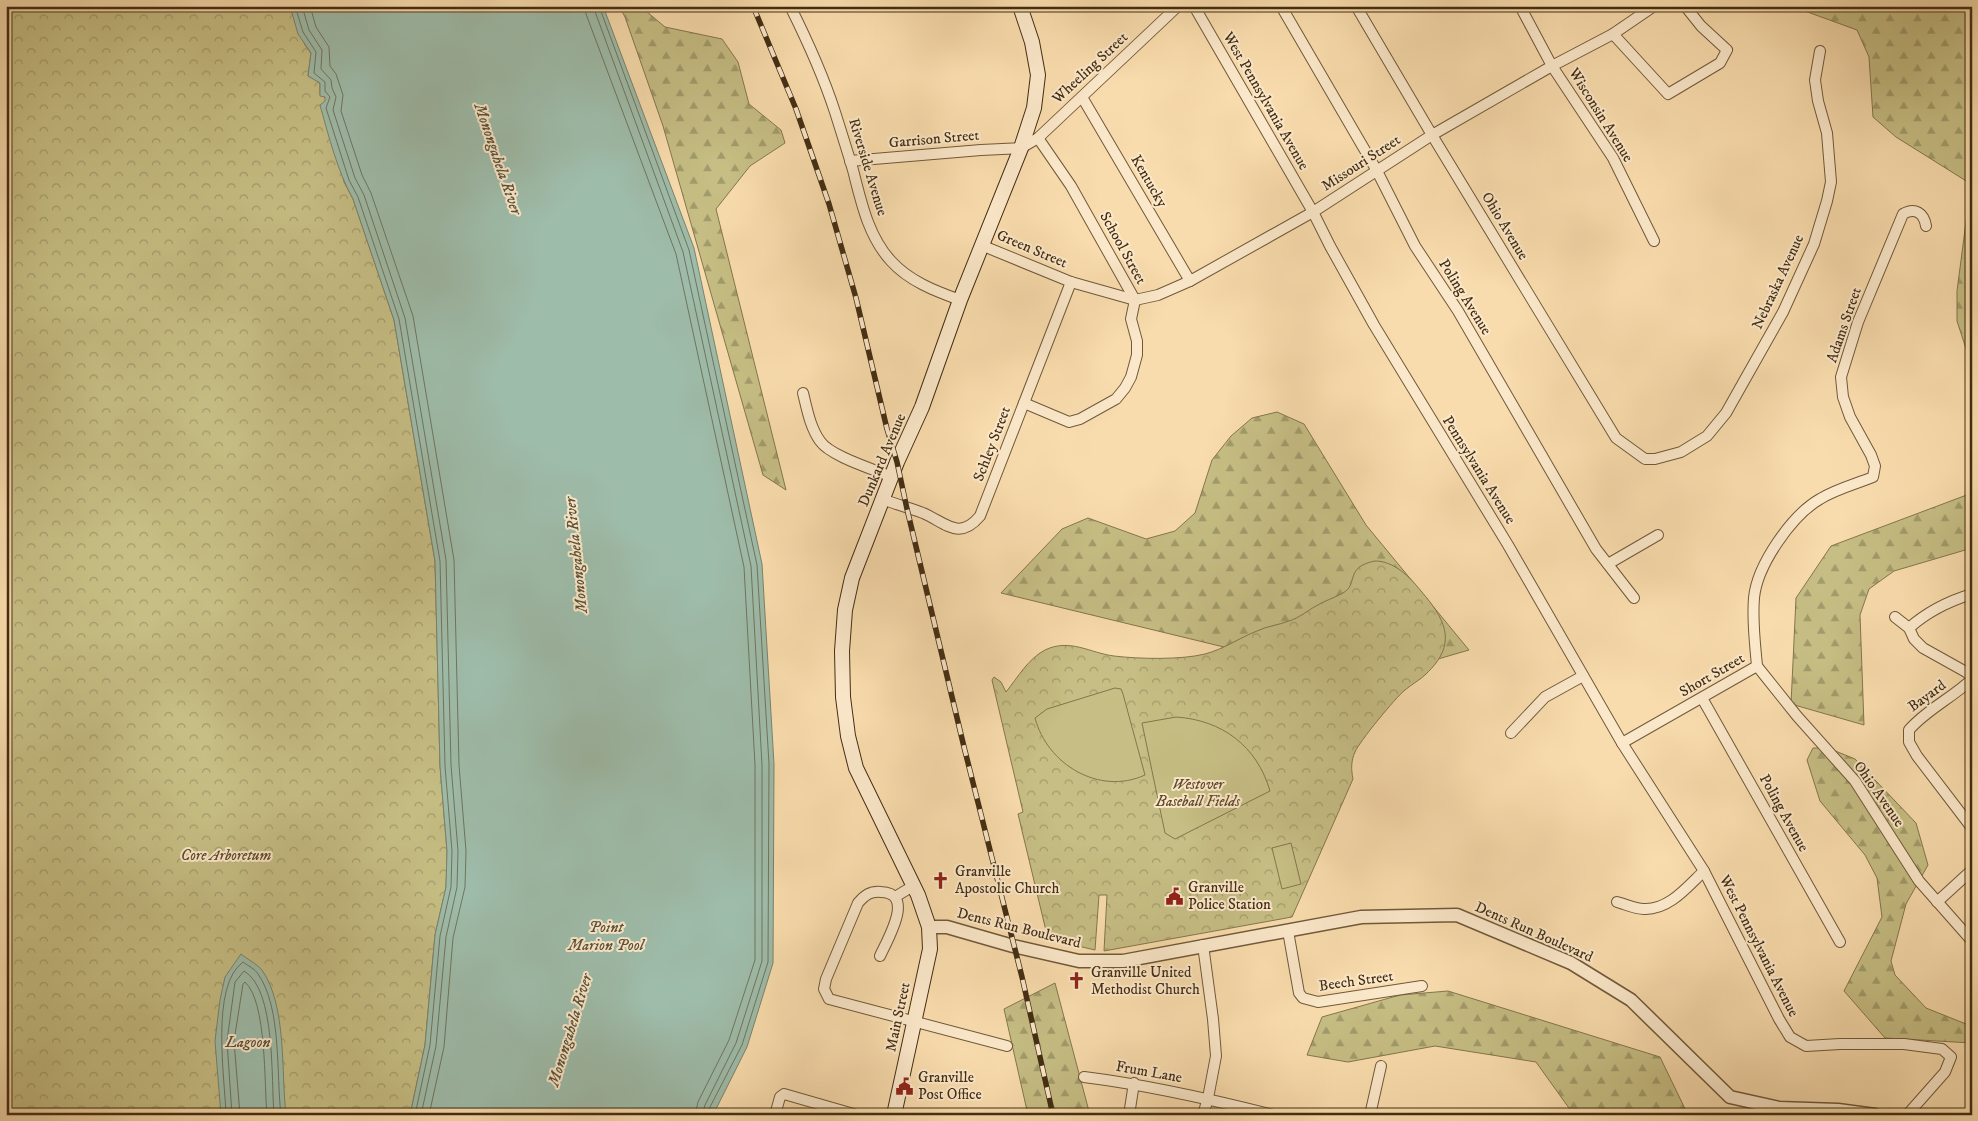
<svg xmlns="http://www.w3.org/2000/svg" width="1978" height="1121" font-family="'IM FELL DW Pica',serif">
	<defs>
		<pattern id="forest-firs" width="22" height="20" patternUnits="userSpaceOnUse" patternTransform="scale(1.25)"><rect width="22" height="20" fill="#c6be84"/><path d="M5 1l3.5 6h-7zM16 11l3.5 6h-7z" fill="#a29b6b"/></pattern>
		<pattern id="park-crowns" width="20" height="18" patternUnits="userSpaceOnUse" patternTransform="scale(1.25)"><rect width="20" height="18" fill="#c6be84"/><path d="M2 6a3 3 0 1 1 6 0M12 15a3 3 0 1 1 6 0" fill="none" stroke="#a29b6b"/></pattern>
	</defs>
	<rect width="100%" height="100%" fill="#f9dcad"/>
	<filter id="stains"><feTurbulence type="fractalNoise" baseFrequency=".004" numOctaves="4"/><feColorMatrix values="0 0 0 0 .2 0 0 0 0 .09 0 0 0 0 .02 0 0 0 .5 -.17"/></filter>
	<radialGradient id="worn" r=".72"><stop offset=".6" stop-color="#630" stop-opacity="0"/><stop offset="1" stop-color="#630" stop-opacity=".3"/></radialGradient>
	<g fill="url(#forest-firs)" stroke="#84764c">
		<path d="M 619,6 L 640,6 L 665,27 L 722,39 L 738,62 L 749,104 L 781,130 L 785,143 L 750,166 L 716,209 L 786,490 L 763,475 L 663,126 L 625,17 Z"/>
		<path d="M 1791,6 L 1972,6 L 1972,367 L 1957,321 L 1957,291 L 1971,184 L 1896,137 L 1873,117 L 1869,57 L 1857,30 Z"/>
		<path d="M 1277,412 L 1304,424 L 1366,525 L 1469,650 L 1407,668 L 1323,671 L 1001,593 L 1062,529 L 1088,518 L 1146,539 L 1175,531 L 1195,513 L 1212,460 L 1231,436 L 1252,418 Z"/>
		<path d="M 1972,493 L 1972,548 L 1894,571 L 1869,589 L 1860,615 L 1864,725 L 1791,704 L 1796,598 L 1831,546 Z"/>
		<path d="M 1813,748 L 1828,748 L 1855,759 L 1916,823 L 1928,865 L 1906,904 L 1891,961 L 1895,975 L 1926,1008 L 1966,1024 L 1972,1023 L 1972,1043 L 1885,1038 L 1844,991 L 1882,917 L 1877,878 L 1865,855 L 1820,801 L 1807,760 Z"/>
		<path d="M 1055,983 L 1090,1115 L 1028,1115 L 1004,1009 Z"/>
		<path d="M 1448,991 L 1660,1057 L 1688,1115 L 1574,1115 L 1536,1062 L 1435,1046 L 1348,1062 L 1307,1055 L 1322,1017 L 1400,995 Z"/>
	</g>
	<g fill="url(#park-crowns)" stroke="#84764c">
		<path d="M 6,6 L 289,6 L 305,45 L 311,53 L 308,76 L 320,82 L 320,95 L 325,97 L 344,182 L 353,199 L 394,320 L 435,561 L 440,766 L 447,851 L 446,887 L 435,935 L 425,1045 L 410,1115 L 6,1115 Z"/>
		<path d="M 1375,561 C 1394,561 1410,577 1421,591 C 1446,620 1458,644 1426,674 C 1420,680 1412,684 1405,690 C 1396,697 1359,742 1355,752 C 1351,761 1351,769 1353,779 L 1292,917 L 1104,951 L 1107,895 L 1099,895 L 1095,950 L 1048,939 L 1018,814 L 1023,812 L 992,680 L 994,677 L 1001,682 L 1006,692 C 1018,677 1028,659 1045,650 C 1070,638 1090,653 1114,656 C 1139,659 1181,660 1205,654 C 1224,649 1239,638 1257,631 C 1267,626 1279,625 1289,621 C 1299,618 1307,611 1316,606 C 1324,601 1334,598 1343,593 C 1359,584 1344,567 1375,561 Z"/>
	</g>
	<g fill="#c6be84" stroke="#84764c">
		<path d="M 1115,688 L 1121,689 L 1123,694 L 1145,775 C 1099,796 1047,764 1035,718 L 1047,709 Z"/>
		<path d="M 1176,717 C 1222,720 1257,746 1270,791 L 1175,839 L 1165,833 L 1142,723 Z"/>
		<path d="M 1291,843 L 1301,884 L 1282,889 L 1272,848 Z"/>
	</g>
	<g fill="#9ebcaa" stroke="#7a836e">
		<path d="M 290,6 L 603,6 L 694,248 L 762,564 L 774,764 L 773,963 L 747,1047 L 713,1115 L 410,1115 L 425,1045 L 435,935 L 446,887 L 447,851 L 440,766 L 435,561 L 394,320 L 353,199 C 337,170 329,137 320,105 L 325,101 L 325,97 L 320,96 L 320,83 L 308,76 L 311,53 L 298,34 Z"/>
		<path d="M 241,954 C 247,959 257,964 262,970 C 287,1006 281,1072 286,1115 L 221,1115 L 215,1041 L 220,1000 L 225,977 Z"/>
	</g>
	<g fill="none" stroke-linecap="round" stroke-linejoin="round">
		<g stroke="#70745e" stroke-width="1">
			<path d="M 295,6 L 303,32 L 316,52 L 314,73 L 325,82 L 325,91 L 330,97 L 326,108 L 349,180 L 358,197 L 399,319 L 440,561 L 445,766 L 452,851 L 451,887 L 440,936 L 430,1045 L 415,1115"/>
			<path d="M 302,6 L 309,30 L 322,50 L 321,69 L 331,80 L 332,88 L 336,97 L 333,110 L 355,178 L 364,195 L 405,318 L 446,560 L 451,765 L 458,851 L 457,887 L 446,937 L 436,1046 L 421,1115"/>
			<path d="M 310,6 L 316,27 L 329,47 L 330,66 L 336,74 L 343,95 L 341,111 L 362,175 L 371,193 L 413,316 L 454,560 L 459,765 L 466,851 L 465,887 L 453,938 L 444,1047 L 429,1115"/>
			<path d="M 585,6 L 586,14 L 676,254 L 744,567 L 755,765 L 755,960 L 729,1040 L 698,1102 L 695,1115"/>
			<path d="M 593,6 L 683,252 L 751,566 L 762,765 L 762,961 L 736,1043 L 705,1105 L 702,1115"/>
			<path d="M 599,6 L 689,250 L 757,565 L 769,764 L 768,962 L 742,1045 L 710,1107 L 709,1115"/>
			<path d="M 226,1115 C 225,1078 210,986 243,962 C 247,965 255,969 258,974 C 282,1008 276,1074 281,1115"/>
			<path d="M 232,1115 L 227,1041 L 235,982 L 244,971 C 276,989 271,1080 274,1115"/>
			<path d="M 240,1115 L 234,1041 L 243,984 L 245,982 C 267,1002 264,1084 267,1115"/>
		</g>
		<defs>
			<g id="minor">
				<path d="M 790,6 C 807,40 823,75 835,112 C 841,131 847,150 853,170 C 861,201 868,236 891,261 C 909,281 935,291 960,300"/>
				<path d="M 1194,6 L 1313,212 L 1330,246 L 1374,325 L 1508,545 L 1622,743 L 1704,871 L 1779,1019 L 1790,1037 L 1806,1046 L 1840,1044 L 1904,1044 L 1942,1049 L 1951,1057 L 1945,1072 L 1907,1115"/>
				<path d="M 1281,6 L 1377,171 L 1415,246 L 1458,311 L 1596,549 L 1634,598"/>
				<path d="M 1356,6 L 1432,135 L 1616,438 L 1645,459 L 1655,459 L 1681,452 L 1707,436 L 1726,413 L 1783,312 L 1814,244 L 1827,201 L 1831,182 L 1827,133 L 1818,101 L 1815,80 L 1820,51"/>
				<path d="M 1520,6 L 1552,66 L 1613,158 L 1654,241"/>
				<path d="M 1613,34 L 1668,94 L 1720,63 L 1727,50 L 1701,26 L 1685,6"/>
				<path d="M 1082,97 L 1190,281"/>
				<path d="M 850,161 L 981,150 L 1021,148 L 1038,138 L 1178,6"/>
				<path d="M 981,245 L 1071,282 L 1135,300 L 1158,295 L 1190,281 L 1313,212 L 1432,135 L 1552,66 L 1613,34 L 1654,6"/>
				<path d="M 803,393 C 807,409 810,427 820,441 C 830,456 873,469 892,477"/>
				<path d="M 1024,403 L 1069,422 L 1080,419 L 1116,399 L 1125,388 L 1131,377 L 1137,355 L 1137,341 L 1131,319 L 1135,300 L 1071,186 L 1038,138"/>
				<path d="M 882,499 C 895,504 910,508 923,513 C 946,523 959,541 980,516 L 1071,282"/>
				<path d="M 1608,564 L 1658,535"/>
				<path d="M 1895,617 L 1909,628 L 1914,639 L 1923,648 L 1966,672 L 1972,677"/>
				<path d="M 1909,628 C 1927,612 1949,601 1972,594"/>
				<path d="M 1757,666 L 1797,716 L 1855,781 L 1919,881 L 1972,941"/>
				<path d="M 1972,679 C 1952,698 1926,710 1909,730 L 1909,742 L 1917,756 L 1972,828"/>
				<path d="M 1702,698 L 1840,942"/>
				<path d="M 1511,733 L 1545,697 L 1583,676"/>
				<path d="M 1622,743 L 1757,666 C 1755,643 1752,621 1754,598 C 1757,565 1792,515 1820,499 C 1836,489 1856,484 1873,477 L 1875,466 L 1871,455 L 1850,417 L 1843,397 L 1841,377 L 1858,322 L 1903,214 C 1915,207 1924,213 1926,226"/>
				<path d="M 895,897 L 913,886"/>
				<path d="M 1617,902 C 1625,904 1635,909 1644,909 C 1669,910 1687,887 1704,871"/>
				<path d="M 1937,902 L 1972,870"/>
				<path d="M 1288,931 L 1299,993 L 1303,998 L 1318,1002 L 1422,986"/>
				<path d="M 880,956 C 887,940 916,893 881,892 C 870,891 865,895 858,903 L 826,979 L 824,989 L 829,999 L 1007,1046"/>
				<path d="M 1084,1077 C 1148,1085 1210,1099 1273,1115"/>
				<path d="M 775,1115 L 780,1097 L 784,1094 L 857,1115"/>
				<path d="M 1129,1115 L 1134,1083"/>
				<path d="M 1203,1115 L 1208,1098 L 1216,1056 L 1213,1019 L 1203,945"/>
				<path d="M 1370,1115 L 1381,1066"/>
			</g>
			<path id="tertiary" d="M 929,927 L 947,927 L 1013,946 L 1079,961 L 1123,961 L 1361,917 L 1457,915 L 1571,963 L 1631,1000 L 1730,1097 L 1779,1108 L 1838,1110 L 1875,1115"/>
			<path id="secondary" d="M 894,1115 L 930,949 L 929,927 L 918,895 L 856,768 L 848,736 L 843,697 L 842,651 L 845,610 L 852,578 L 897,462 L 922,407 L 960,300 L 1021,148 L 1034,108 L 1038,75 L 1032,42 L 1020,6"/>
		</defs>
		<use href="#minor" stroke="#70593a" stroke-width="12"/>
		<use href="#tertiary" stroke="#70593a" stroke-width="15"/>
		<use href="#secondary" stroke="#432d13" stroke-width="16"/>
		<use href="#minor" stroke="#fbe8ca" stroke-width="10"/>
		<use href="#tertiary" stroke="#fbe8ca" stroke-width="12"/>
		<use href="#secondary" stroke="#fbe8ca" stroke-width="14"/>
		<defs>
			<path id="rail" d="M 753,6 L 796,109 L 829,204 L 856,298 L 887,429 L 897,462 L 907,509 L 964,747 L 1022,977 L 1053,1115"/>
		</defs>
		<use href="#rail" stroke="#432d13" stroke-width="5.5"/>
		<use href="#rail" stroke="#fbe8ca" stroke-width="4" stroke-dasharray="11" stroke-linecap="butt"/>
	</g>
	<defs>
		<symbol id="church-bare" viewBox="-9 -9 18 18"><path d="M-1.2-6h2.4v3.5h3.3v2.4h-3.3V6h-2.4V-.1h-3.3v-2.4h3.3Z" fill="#8f2418" stroke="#fbe8ca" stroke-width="2.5" paint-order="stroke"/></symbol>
		<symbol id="civic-bare" viewBox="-9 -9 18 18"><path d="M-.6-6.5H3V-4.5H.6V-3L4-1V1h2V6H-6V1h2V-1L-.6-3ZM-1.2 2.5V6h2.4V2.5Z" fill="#8f2418" stroke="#fbe8ca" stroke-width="2.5" paint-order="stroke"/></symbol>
	</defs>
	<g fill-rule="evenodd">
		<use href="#church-bare" x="928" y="868" width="25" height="25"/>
		<use href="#civic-bare" x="1162" y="884" width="25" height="25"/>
		<use href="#church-bare" x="1064" y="968" width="25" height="25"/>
		<use href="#civic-bare" x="892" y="1074" width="25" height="25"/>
	</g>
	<g text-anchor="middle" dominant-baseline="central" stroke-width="4" stroke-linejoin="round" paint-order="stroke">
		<g font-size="15" fill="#432d13" stroke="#fbe8ca">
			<text transform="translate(1090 68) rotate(-43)">Wheeling Street</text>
			<text transform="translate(1266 101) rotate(60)">West Pennsylvania Avenue</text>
			<text transform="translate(1601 115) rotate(58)">Wisconsin Avenue</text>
			<text transform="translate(934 139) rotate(-5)">Garrison Street</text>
			<text transform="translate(1361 163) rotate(-33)">Missouri Street</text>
			<text transform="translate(868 167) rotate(73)">Riverside Avenue</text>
			<text transform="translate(1149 181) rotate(60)">Kentucky</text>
			<text transform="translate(1505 226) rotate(59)">Ohio Avenue</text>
			<text transform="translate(1123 248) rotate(61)">School Street</text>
			<text transform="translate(1032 249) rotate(23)">Green Street</text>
			<text transform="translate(1778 282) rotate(-65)">Nebraska Avenue</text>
			<text transform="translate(1465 297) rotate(58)">Poling Avenue</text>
			<text transform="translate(1844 325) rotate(-71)">Adams Street</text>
			<text transform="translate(992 444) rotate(-69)">Schley Street</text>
			<text transform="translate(882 460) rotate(-67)">Dunkard Avenue</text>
			<text transform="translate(1479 470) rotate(58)">Pennsylvania Avenue</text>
			<text transform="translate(1712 675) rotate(-30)">Short Street</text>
			<text transform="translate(1927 696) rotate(-36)">Bayard</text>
			<text transform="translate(1879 794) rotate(55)">Ohio Avenue</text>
			<text transform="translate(1784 813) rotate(61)">Poling Avenue</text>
			<text transform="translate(1019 928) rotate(14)">Dents Run Boulevard</text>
			<text transform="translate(1534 932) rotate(24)">Dents Run Boulevard</text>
			<text transform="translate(1759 946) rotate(63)">West Pennsylvania Avenue</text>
			<text transform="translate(1356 981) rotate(-8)">Beech Street</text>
			<text transform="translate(898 1017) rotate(-78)">Main Street</text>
			<text transform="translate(1149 1072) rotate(10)">Frum Lane</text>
		</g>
		<g font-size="15" font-style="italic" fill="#5d4a2a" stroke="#fbe8ca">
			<text x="1198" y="784">Westover<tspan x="1198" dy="17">Baseball Fields</tspan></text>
			<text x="226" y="855">Core Arboretum</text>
		</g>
		<g font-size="15" fill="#432d13" stroke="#fbe8ca" text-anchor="start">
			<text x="955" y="871">Granville<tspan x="955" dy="17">Apostolic Church</tspan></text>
			<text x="1188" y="887">Granville<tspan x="1188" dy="17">Police Station</tspan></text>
			<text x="1091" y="972">Granville United<tspan x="1091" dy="17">Methodist Church</tspan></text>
			<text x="918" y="1077">Granville<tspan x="918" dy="17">Post Office</tspan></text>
		</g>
		<g font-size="16" font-style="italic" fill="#5a5139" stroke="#fbe8ca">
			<text transform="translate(498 159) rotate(71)">Monongahela River</text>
			<text transform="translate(576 555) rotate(-96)">Monongahela River</text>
			<text x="606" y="927">Point<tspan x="606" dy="18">Marion Pool</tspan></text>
			<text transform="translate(570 1030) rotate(-73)">Monongahela River</text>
			<text x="248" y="1042">Lagoon</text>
		</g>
	</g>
	<rect width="1978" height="1121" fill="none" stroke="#f9dcad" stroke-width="25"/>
	<rect x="8" y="8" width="1963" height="1106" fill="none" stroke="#432d13" stroke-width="2.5"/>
	<rect x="12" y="12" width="1953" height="1096" fill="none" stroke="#432d13"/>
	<rect width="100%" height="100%" filter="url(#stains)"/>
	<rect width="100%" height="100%" fill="url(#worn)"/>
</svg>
